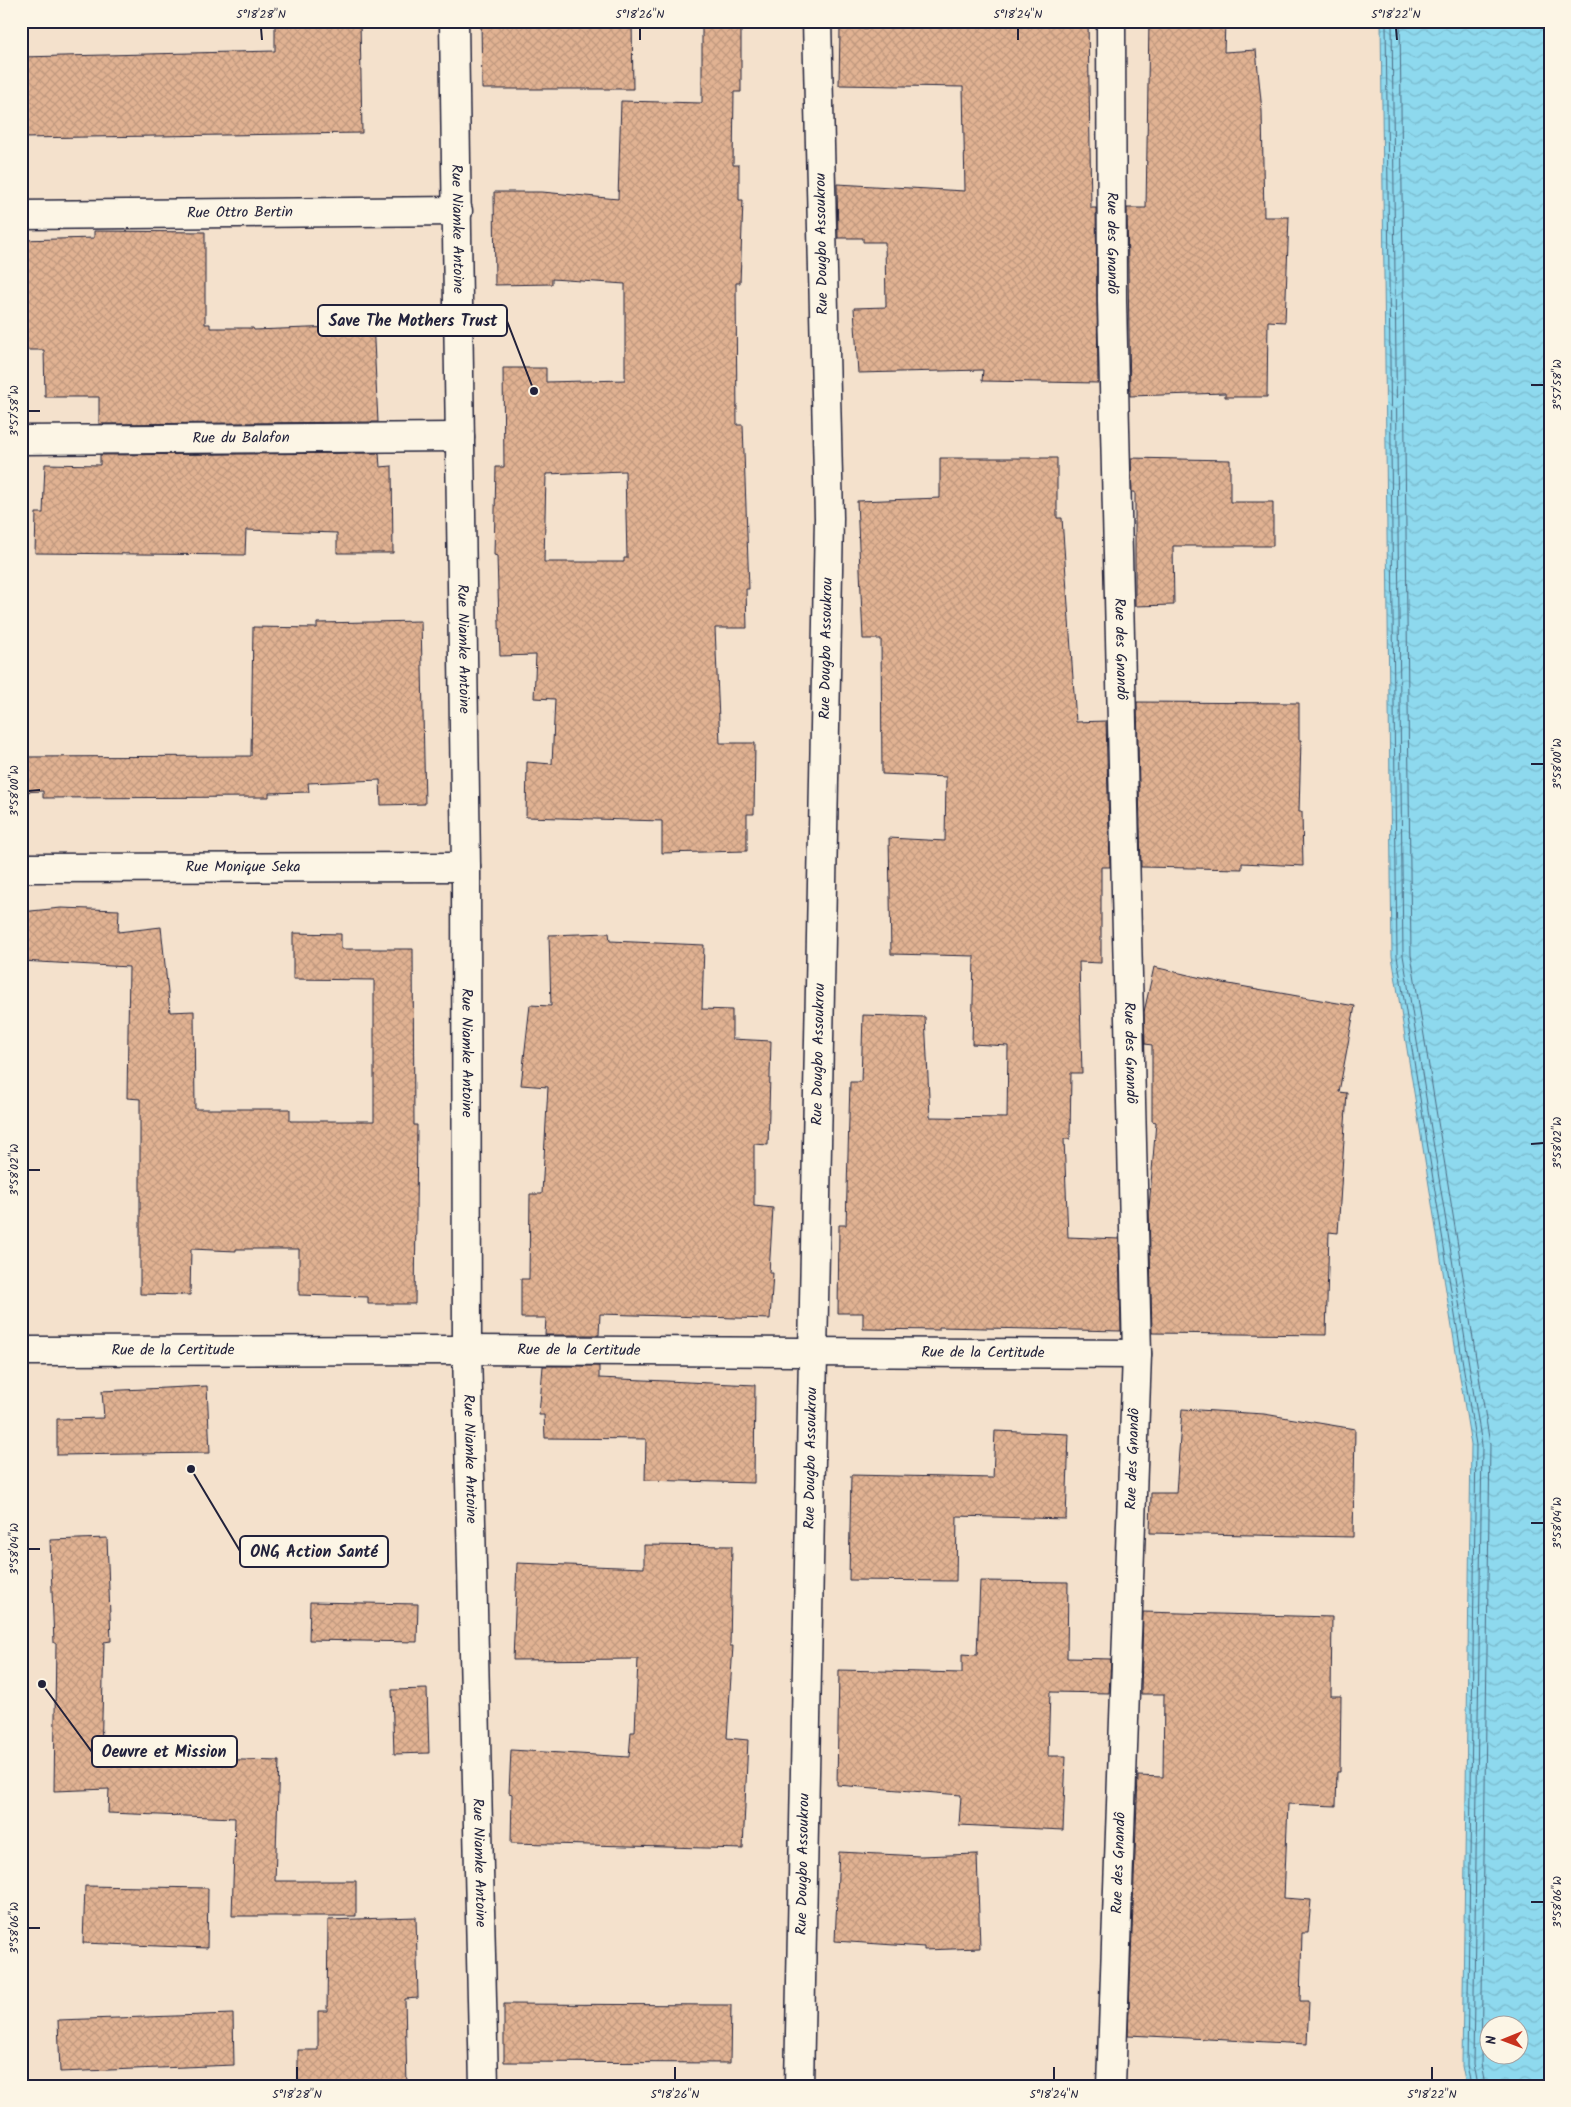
<svg xmlns="http://www.w3.org/2000/svg" width="1571" height="2107" font-family="Kalam,sans-serif">
	<defs>
		<pattern id="water-waves" width="16" height="10" patternUnits="userSpaceOnUse" patternTransform="scale(1.25)"><rect width="16" height="10" fill="#8ed9ee"/><path d="M0 5q4-4 8 0t8 0" fill="none" stroke="#7abacd"/></pattern>
		<pattern id="building-cross-hatch" width="8" height="8" patternUnits="userSpaceOnUse" patternTransform="scale(1.25)"><rect width="8" height="8" fill="#e1b292"/><path d="M0 0l8 8M0 8l8-8" fill="none" stroke="#c1997f"/></pattern>
	</defs>
	<rect width="100%" height="100%" fill="#f4e1cc"/>
	<filter id="ink" filterUnits="userSpaceOnUse"><feTurbulence type="fractalNoise" baseFrequency=".02" numOctaves="2"/><feDisplacementMap in="SourceGraphic" scale="10" xChannelSelector="R" yChannelSelector="G"/><feConvolveMatrix kernelMatrix="1 2 1 2 8 2 1 2 1" color-interpolation-filters="sRGB"/></filter>
	<g filter="url(#ink)">
		<path fill="url(#water-waves)" stroke="#6390a6" fill-rule="evenodd" d="M 1381,21 L 1550,21 L 1550,2086 L 1466,2086 L 1462,2066 L 1471,1445 L 1392,956 ZM 1488,2024 L 1518,2024 L 1518,2054 L 1488,2054 Z"/>
		<g fill="none" stroke-linecap="round" stroke-linejoin="round">
			<g stroke="#4d6b83" stroke-width="1">
				<path d="M 1386,21 L 1397,956 L 1476,1445 L 1467,2065 L 1471,2086"/>
				<path d="M 1392,21 L 1403,955 L 1482,1445 L 1473,2064 L 1477,2086"/>
				<path d="M 1400,21 L 1411,955 L 1490,1444 L 1481,2064 L 1485,2086"/>
			</g>
		</g>
		<g fill="url(#building-cross-hatch)" stroke="#22223b" fill-rule="evenodd">
			<path d="M 275,21 L 360,21 L 362,133 L 21,138 L 21,57 L 275,51 Z"/>
			<path d="M 481,21 L 632,21 L 633,89 L 482,89 Z"/>
			<path d="M 702,21 L 741,21 L 741,92 L 734,92 L 733,165 L 739,165 L 739,200 L 743,200 L 740,283 L 736,283 L 737,425 L 743,425 L 749,589 L 746,589 L 747,628 L 715,628 L 720,743 L 755,743 L 754,814 L 747,814 L 747,851 L 662,853 L 662,821 L 526,817 L 527,762 L 552,764 L 555,699 L 534,698 L 536,655 L 500,656 L 497,556 L 494,555 L 496,467 L 504,467 L 503,368 L 546,368 L 546,382 L 625,380 L 625,284 L 552,279 L 552,284 L 495,285 L 494,192 L 542,192 L 618,199 L 621,101 L 702,103 ZM 625,471 L 627,558 L 624,558 L 624,562 L 544,562 L 546,474 Z"/>
			<path d="M 962,21 L 1088,21 L 1091,208 L 1096,208 L 1098,383 L 982,381 L 983,370 L 858,373 L 854,308 L 886,307 L 885,242 L 863,242 L 863,238 L 838,238 L 837,184 L 965,191 L 963,87 L 839,85 L 840,29 L 963,26 Z"/>
			<path d="M 1149,21 L 1225,22 L 1224,52 L 1256,50 L 1262,111 L 1264,217 L 1289,217 L 1285,322 L 1268,321 L 1267,397 L 1225,397 L 1225,393 L 1130,396 L 1127,208 L 1146,208 Z"/>
			<path d="M 94,231 L 205,232 L 205,324 L 210,324 L 210,328 L 253,328 L 254,330 L 335,327 L 334,323 L 373,321 L 378,422 L 99,424 L 99,397 L 45,397 L 44,350 L 21,350 L 21,240 L 94,238 Z"/>
			<path d="M 379,453 L 380,467 L 392,466 L 393,553 L 337,553 L 337,533 L 246,530 L 245,555 L 35,553 L 36,513 L 43,513 L 45,464 L 100,465 L 100,455 Z"/>
			<path d="M 940,458 L 1057,458 L 1057,518 L 1062,518 L 1076,722 L 1106,721 L 1110,867 L 1101,867 L 1101,963 L 1079,962 L 1082,1073 L 1071,1073 L 1070,1139 L 1064,1139 L 1068,1237 L 1119,1239 L 1121,1331 L 939,1327 L 939,1330 L 863,1329 L 863,1313 L 838,1313 L 839,1225 L 846,1225 L 850,1082 L 861,1082 L 863,1015 L 925,1017 L 930,1117 L 1007,1118 L 1008,1046 L 972,1044 L 974,956 L 891,954 L 889,838 L 945,841 L 946,777 L 882,774 L 881,639 L 863,639 L 857,501 L 940,498 Z"/>
			<path d="M 1131,458 L 1230,460 L 1230,502 L 1273,502 L 1273,546 L 1173,546 L 1174,605 L 1135,606 L 1135,492 L 1132,492 Z"/>
			<path d="M 421,621 L 425,804 L 381,805 L 380,780 L 308,783 L 309,792 L 269,793 L 269,797 L 43,798 L 43,791 L 21,792 L 21,757 L 251,756 L 253,627 L 317,628 L 317,623 Z"/>
			<path d="M 1137,702 L 1299,703 L 1299,740 L 1301,740 L 1299,812 L 1302,812 L 1303,866 L 1242,863 L 1242,869 L 1141,867 Z"/>
			<path d="M 61,908 L 119,910 L 118,932 L 161,927 L 170,1012 L 194,1011 L 195,1109 L 290,1109 L 290,1121 L 374,1121 L 374,980 L 293,979 L 293,933 L 341,934 L 341,949 L 413,949 L 414,1125 L 417,1125 L 415,1304 L 368,1304 L 368,1297 L 299,1295 L 299,1249 L 236,1249 L 236,1251 L 191,1249 L 190,1295 L 140,1294 L 140,1099 L 127,1098 L 129,967 L 21,961 L 21,912 Z"/>
			<path d="M 609,933 L 610,941 L 704,945 L 702,1009 L 732,1010 L 732,1039 L 771,1041 L 768,1145 L 754,1144 L 754,1206 L 773,1208 L 769,1273 L 773,1273 L 770,1319 L 600,1314 L 599,1335 L 545,1335 L 546,1318 L 521,1318 L 521,1279 L 529,1279 L 530,1194 L 542,1194 L 548,1087 L 521,1085 L 530,1005 L 551,1006 L 549,935 Z"/>
			<path d="M 1154,967 L 1223,983 L 1355,1006 L 1339,1092 L 1347,1093 L 1338,1233 L 1329,1232 L 1326,1335 L 1152,1333 L 1149,1208 L 1156,1122 L 1152,1121 L 1152,1045 L 1145,1044 L 1144,1012 Z"/>
			<path d="M 543,1366 L 599,1366 L 599,1378 L 755,1385 L 754,1483 L 645,1480 L 646,1439 L 545,1438 L 544,1415 L 539,1415 Z"/>
			<path d="M 207,1386 L 210,1453 L 57,1455 L 57,1419 L 104,1418 L 102,1391 Z"/>
			<path d="M 1182,1409 L 1264,1414 L 1355,1429 L 1353,1537 L 1150,1533 L 1151,1493 L 1176,1493 Z"/>
			<path d="M 995,1431 L 1069,1434 L 1066,1519 L 957,1516 L 956,1581 L 849,1580 L 851,1475 L 993,1478 Z"/>
			<path d="M 107,1538 L 111,1641 L 104,1642 L 101,1756 L 279,1761 L 275,1881 L 356,1881 L 356,1916 L 232,1916 L 235,1818 L 108,1813 L 109,1789 L 54,1791 L 56,1643 L 54,1643 L 50,1540 Z"/>
			<path d="M 644,1545 L 732,1546 L 730,1646 L 733,1646 L 727,1738 L 748,1740 L 743,1849 L 511,1843 L 512,1794 L 509,1793 L 511,1750 L 629,1757 L 631,1732 L 635,1732 L 638,1659 L 513,1660 L 517,1563 L 644,1568 Z"/>
			<path d="M 980,1581 L 1068,1582 L 1067,1658 L 1111,1659 L 1109,1693 L 1050,1692 L 1048,1756 L 1066,1756 L 1063,1830 L 959,1825 L 961,1795 L 837,1785 L 839,1670 L 962,1673 L 962,1654 L 977,1655 Z"/>
			<path d="M 310,1602 L 418,1604 L 417,1642 L 309,1640 Z"/>
			<path d="M 1143,1612 L 1332,1617 L 1331,1696 L 1341,1696 L 1340,1772 L 1337,1772 L 1336,1806 L 1288,1804 L 1284,1898 L 1311,1900 L 1308,1933 L 1302,1933 L 1300,2001 L 1309,2001 L 1307,2044 L 1128,2035 L 1138,1776 L 1163,1777 L 1164,1694 L 1141,1694 Z"/>
			<path d="M 427,1689 L 429,1753 L 394,1754 L 392,1690 Z"/>
			<path d="M 839,1852 L 920,1856 L 977,1854 L 980,1948 L 924,1950 L 924,1947 L 835,1941 Z"/>
			<path d="M 85,1886 L 208,1888 L 207,1948 L 83,1943 Z"/>
			<path d="M 416,1917 L 418,1998 L 405,1999 L 407,2086 L 298,2086 L 298,2050 L 318,2050 L 318,2011 L 327,2011 L 328,1920 Z"/>
			<path d="M 504,2004 L 731,2005 L 730,2063 L 504,2062 Z"/>
			<path d="M 233,2014 L 234,2065 L 60,2072 L 58,2020 Z"/>
		</g>
		<g fill="none" stroke-linecap="round" stroke-linejoin="round">
			<defs>
				<g id="minor">
					<path id="s1" d="M 454,21 L 466,867 L 467,1350 L 484,2086"/>
					<path id="s2" d="M 1111,21 L 1112,302 L 1137,1354 L 1111,2086"/>
					<path id="s3" d="M 21,215 L 458,211"/>
					<path id="s4" d="M 21,440 L 460,437"/>
					<path id="s5" d="M 21,868 L 466,867"/>
					<path id="s6" d="M 21,1351 L 467,1350 L 1137,1354"/>
					<path id="s7" d="M 799,2086 L 829,518 L 817,21"/>
				</g>
			</defs>
			<use href="#minor" stroke="#22223b" stroke-width="31"/>
			<use href="#minor" stroke="#fcf5e5" stroke-width="28"/>
		</g>
	</g>
	<path fill="none" stroke="#22223b" stroke-width="2" d="M 261,28 L 262,40M 640,28 L 640,40M 1018,28 L 1018,40M 1396,28 L 1397,40M 1531,385 L 1544,385M 28,411 L 40,411M 1531,764 L 1544,764M 28,791 L 40,790M 1531,1144 L 1544,1143M 28,1170 L 40,1170M 1531,1523 L 1544,1523M 28,1549 L 40,1549M 1531,1902 L 1544,1902M 28,1928 L 40,1928M 297,2067 L 297,2080M 675,2067 L 675,2080M 1054,2067 L 1054,2080M 1432,2067 L 1432,2080"/>
	<g text-anchor="middle" dominant-baseline="central" stroke-width="5" stroke-linejoin="round" paint-order="stroke">
		<g font-size="15" fill="#22223b" stroke="#fcf5e5">
			<text stroke="none"><textPath href="#s3" startOffset="219">Rue Ottro Bertin</textPath></text>
			<text stroke="none"><textPath href="#s1" startOffset="208">Rue Niamke Antoine</textPath></text>
			<text transform="translate(822 244) rotate(-91)">Rue Dougbo Assoukrou</text>
			<text stroke="none"><textPath href="#s2" startOffset="222">Rue des Gnandô</textPath></text>
			<text stroke="none"><textPath href="#s4" startOffset="220">Rue du Balafon</textPath></text>
			<text stroke="none"><textPath href="#s1" startOffset="628">Rue Niamke Antoine</textPath></text>
			<text stroke="none"><textPath href="#s7" startOffset="1438">Rue Dougbo Assoukrou</textPath></text>
			<text stroke="none"><textPath href="#s2" startOffset="628">Rue des Gnandô</textPath></text>
			<text stroke="none"><textPath href="#s5" startOffset="222">Rue Monique Seka</textPath></text>
			<text stroke="none"><textPath href="#s7" startOffset="1032">Rue Dougbo Assoukrou</textPath></text>
			<text stroke="none"><textPath href="#s1" startOffset="1032">Rue Niamke Antoine</textPath></text>
			<text stroke="none"><textPath href="#s2" startOffset="1032">Rue des Gnandô</textPath></text>
			<text stroke="none"><textPath href="#s6" startOffset="558">Rue de la Certitude</textPath></text>
			<text stroke="none"><textPath href="#s6" startOffset="152">Rue de la Certitude</textPath></text>
			<text stroke="none"><textPath href="#s6" startOffset="962">Rue de la Certitude</textPath></text>
			<text stroke="none"><textPath href="#s7" startOffset="628">Rue Dougbo Assoukrou</textPath></text>
			<text stroke="none"><textPath href="#s1" startOffset="1438">Rue Niamke Antoine</textPath></text>
			<text transform="translate(1133 1459) rotate(-88)">Rue des Gnandô</text>
			<text stroke="none"><textPath href="#s1" startOffset="1842">Rue Niamke Antoine</textPath></text>
			<text stroke="none"><textPath href="#s7" startOffset="222">Rue Dougbo Assoukrou</textPath></text>
			<text transform="translate(1119 1863) rotate(-88)">Rue des Gnandô</text>
		</g>
	</g>
	<path fill="none" stroke="#22223b" stroke-width="2" d="M534 391L507 321M191 1469L240 1551M42 1684L92 1752"/>
	<g fill="#22223b" stroke="#fcf5e5" stroke-width="2">
		<circle cx="534" cy="391" r="5"/>
		<circle cx="191" cy="1469" r="5"/>
		<circle cx="42" cy="1684" r="5"/>
	</g>
	<g fill="#fcf5e5" stroke="#22223b" stroke-width="2">
		<rect x="318" y="305" width="189" height="31" rx="5"/>
		<rect x="240" y="1536" width="148" height="31" rx="5"/>
		<rect x="92" y="1736" width="145" height="31" rx="5"/>
	</g>
	<g font-size="16" text-anchor="middle" font-weight="bold" fill="#22223b">
		<text x="413" y="326">Save The Mothers Trust</text>
		<text x="314" y="1557">ONG Action Santé</text>
		<text x="164" y="1757">Oeuvre et Mission</text>
	</g>
	<rect width="1571" height="2107" fill="none" stroke="#fcf5e5" stroke-width="55"/>
	<g transform="translate(1504 2040) rotate(269)"><circle r="24" fill="#fcf5e5" stroke="#a5a1a1"/>
	<path d="M0-4L9 19L0 12L-9 19Z" fill="#c8321e"/>
	<text y="-8" font-size="14" font-weight="bold" text-anchor="middle" fill="#22223b">N</text>
	</g>
	<rect x="28" y="28" width="1516" height="2052" fill="none" stroke="#22223b" stroke-width="2"/>
	<g font-size="12" text-anchor="middle" fill="#22223b">
		<text x="261" y="18">5°18'28"N</text>
		<text x="640" y="18">5°18'26"N</text>
		<text x="1018" y="18">5°18'24"N</text>
		<text x="1396" y="18">5°18'22"N</text>
		<text transform="translate(1557 385) rotate(-90)" y="4">3°57'58"W</text>
		<text transform="translate(14 411) rotate(-90)" y="4">3°57'58"W</text>
		<text transform="translate(1557 764) rotate(-90)" y="4">3°58'00"W</text>
		<text transform="translate(14 791) rotate(-90)" y="4">3°58'00"W</text>
		<text transform="translate(1557 1143) rotate(-90)" y="4">3°58'02"W</text>
		<text transform="translate(14 1170) rotate(-90)" y="4">3°58'02"W</text>
		<text transform="translate(1557 1523) rotate(-90)" y="4">3°58'04"W</text>
		<text transform="translate(14 1549) rotate(-90)" y="4">3°58'04"W</text>
		<text transform="translate(1557 1902) rotate(-90)" y="4">3°58'06"W</text>
		<text transform="translate(14 1928) rotate(-90)" y="4">3°58'06"W</text>
		<text x="297" y="2098">5°18'28"N</text>
		<text x="675" y="2098">5°18'26"N</text>
		<text x="1054" y="2098">5°18'24"N</text>
		<text x="1432" y="2098">5°18'22"N</text>
	</g>
</svg>
